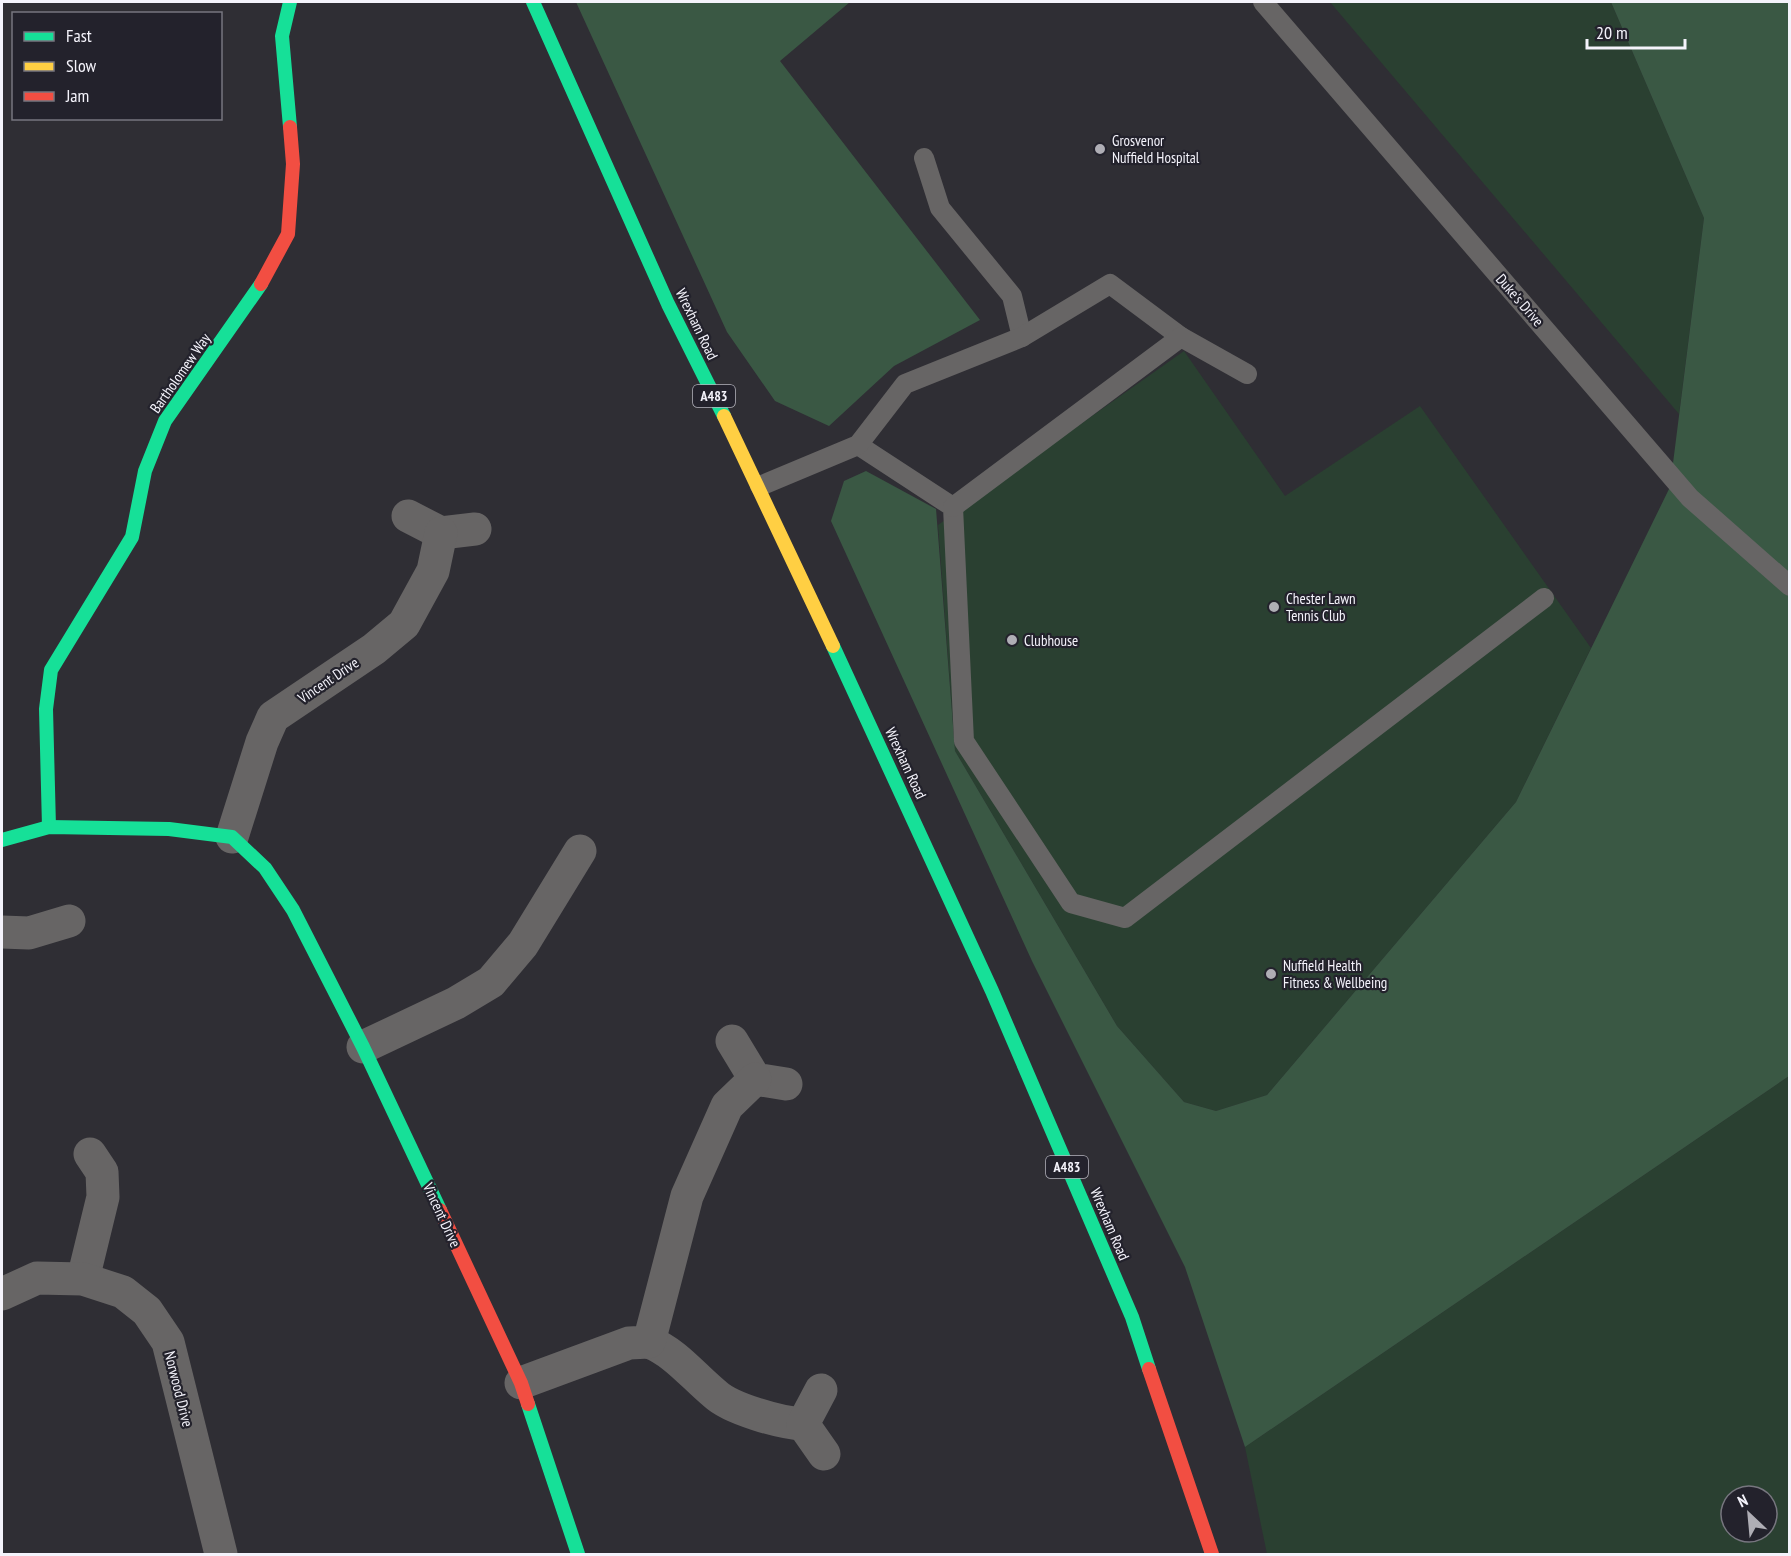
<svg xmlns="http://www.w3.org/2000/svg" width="1791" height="1556" font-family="'PT Sans Narrow',sans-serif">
	<rect width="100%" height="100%" fill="#2f2e34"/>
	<g fill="#2a4031" fill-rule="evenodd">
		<path d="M 1330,2 L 1611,2 L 1704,218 L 1679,414 Z"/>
		<path d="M 1184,351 L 1285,496 L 1420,406 L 1591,648 L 1516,802 L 1267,1095 L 1216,1111 L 1184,1102 L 1117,1026 L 955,751 L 938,525 Z"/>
		<path d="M 1789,1076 L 1789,1554 L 1267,1554 L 1245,1447 ZM 1731,1496 L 1767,1496 L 1767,1532 L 1731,1532 Z"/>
	</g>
	<g fill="#3a5844">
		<path d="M 576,2 L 850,2 L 780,61 L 980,320 L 894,366 L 829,426 L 775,401 L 727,332 Z"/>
		<path d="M 1611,2 L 1789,2 L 1789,1076 L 1245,1447 L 1185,1267 L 1032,961 L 831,521 L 844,481 L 866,471 L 936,509 L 955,751 L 1117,1026 L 1184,1102 L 1216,1111 L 1267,1095 L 1516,802 L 1670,487 L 1704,218 Z"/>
	</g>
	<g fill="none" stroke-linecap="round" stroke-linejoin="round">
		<g stroke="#676565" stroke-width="20">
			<path d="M 1263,2 L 1690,498 L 1790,586"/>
			<path d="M 924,158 L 940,208 L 1012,296 L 1022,337"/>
			<path d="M 858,445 L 953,507 L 964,741 L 1071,903 L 1125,918 L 1544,598"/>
			<path d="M 760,486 L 858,445 L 905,384 L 1022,337 L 1110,284 L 1181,337"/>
			<path d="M 953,507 L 1181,337 L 1247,374"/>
		</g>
		<g stroke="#676565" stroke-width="33">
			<path d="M 408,516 L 441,533 L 475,529"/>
			<path d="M 232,837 L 262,742 L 273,717 L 374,649 L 404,624 L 433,571 L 441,533"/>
			<path d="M 2,932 L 29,933 L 69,921"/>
			<path d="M 732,1041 L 755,1079 L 786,1084"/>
			<path d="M 363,1047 L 456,1003 L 491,982 L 523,944 L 580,851"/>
			<path d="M 83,1279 L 103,1197 L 102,1172 L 90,1154"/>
			<path d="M 2,1294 L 37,1278 L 83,1279 L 123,1292 L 147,1311 L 168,1342 L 221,1554"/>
			<path d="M 649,1342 C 676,1353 693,1376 715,1394 C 731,1409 781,1423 803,1424"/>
			<path d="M 521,1383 L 629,1343 L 649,1342 L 687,1196 L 727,1106 L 755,1079"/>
			<path d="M 821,1390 L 803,1424 L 824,1454"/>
		</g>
		<g stroke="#16e098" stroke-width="14">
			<path d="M 533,2 L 668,304 L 724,416"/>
			<path d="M 290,127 L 282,36 L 290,2"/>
			<path d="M 833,646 L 992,991 L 1132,1317 L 1149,1369"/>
			<path d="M 49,827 L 46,709 L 51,670 L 132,537 L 145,471 L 165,421 L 261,284"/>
			<path d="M 2,840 L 49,827 L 169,829 L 232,837 L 265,868 L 293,910 L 363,1047 L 440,1210"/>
			<path d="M 528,1404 L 578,1554"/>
		</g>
		<path stroke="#ffcf43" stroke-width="14" d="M 724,416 L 833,646"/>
		<g stroke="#f24e42" stroke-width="14">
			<path d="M 261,284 L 288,234 L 293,164 L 290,127"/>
			<path d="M 440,1210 L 521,1383 L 528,1404"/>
			<path d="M 1149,1369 L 1212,1554"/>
		</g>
	</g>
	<g fill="#afaeb5" stroke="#23222c" stroke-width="2">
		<circle cx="1100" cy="149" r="6"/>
		<circle cx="1274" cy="607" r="6"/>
		<circle cx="1012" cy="640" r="6"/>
		<circle cx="1271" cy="974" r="6"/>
	</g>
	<g text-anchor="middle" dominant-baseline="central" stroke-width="4.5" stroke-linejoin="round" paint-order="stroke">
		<g fill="#23222c" stroke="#b5b4bd" stroke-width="1.5">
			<rect x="693" y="385" width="42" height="22" rx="4.5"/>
			<rect x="1046" y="1156" width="42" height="22" rx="4.5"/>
		</g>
		<g font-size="14" font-weight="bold" fill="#f4f3fb">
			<text x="714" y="396">A483</text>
			<text x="1067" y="1167">A483</text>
		</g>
		<g font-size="15" fill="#f4f3fb" stroke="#23222c" text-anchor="start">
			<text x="1112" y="140">Grosvenor<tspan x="1112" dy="17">Nuffield Hospital</tspan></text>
			<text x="1286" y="598">Chester Lawn<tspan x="1286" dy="17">Tennis Club</tspan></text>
			<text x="1024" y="640">Clubhouse</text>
			<text x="1283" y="965">Nuffield Health<tspan x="1283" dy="17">Fitness &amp; Wellbeing</tspan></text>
		</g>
		<g font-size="15" fill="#f4f3fb" stroke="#23222c">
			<text transform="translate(1520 300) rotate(49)">Duke's Drive</text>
			<text transform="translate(697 324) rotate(64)">Wrexham Road</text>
			<text transform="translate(180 373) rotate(-55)">Bartholomew Way</text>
			<text transform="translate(328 680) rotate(-34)">Vincent Drive</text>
			<text transform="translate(906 763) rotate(65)">Wrexham Road</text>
			<text transform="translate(442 1215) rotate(65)">Vincent Drive</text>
			<text transform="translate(1110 1224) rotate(67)">Wrexham Road</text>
			<text transform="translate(179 1389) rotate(76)">Norwood Drive</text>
		</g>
	</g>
	<rect width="1791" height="1556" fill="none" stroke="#f4f3fb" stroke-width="6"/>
	<rect x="12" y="12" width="210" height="108" fill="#23222c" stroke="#77767f" stroke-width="1.5"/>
	<rect x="24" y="32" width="30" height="9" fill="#16e098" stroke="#77767f" stroke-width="1.5"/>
	<text x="66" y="42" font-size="18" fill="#f4f3fb">Fast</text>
	<rect x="24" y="62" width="30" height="9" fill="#ffcf43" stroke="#77767f" stroke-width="1.5"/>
	<text x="66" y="72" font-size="18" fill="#f4f3fb">Slow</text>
	<rect x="24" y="92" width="30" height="9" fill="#f24e42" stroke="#77767f" stroke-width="1.5"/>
	<text x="66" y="102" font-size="18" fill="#f4f3fb">Jam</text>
	<g transform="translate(1749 1514) rotate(334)"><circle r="28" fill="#23222c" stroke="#77767f" stroke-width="1.5"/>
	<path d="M0-4.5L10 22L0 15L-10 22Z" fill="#afaeb5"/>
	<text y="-9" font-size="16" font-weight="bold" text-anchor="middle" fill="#f4f3fb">N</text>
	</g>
	<path d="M1587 39v9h98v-9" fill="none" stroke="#f4f3fb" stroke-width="3"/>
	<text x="1596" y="39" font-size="18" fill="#f4f3fb" stroke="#23222c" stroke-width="4.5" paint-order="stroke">20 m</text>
</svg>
